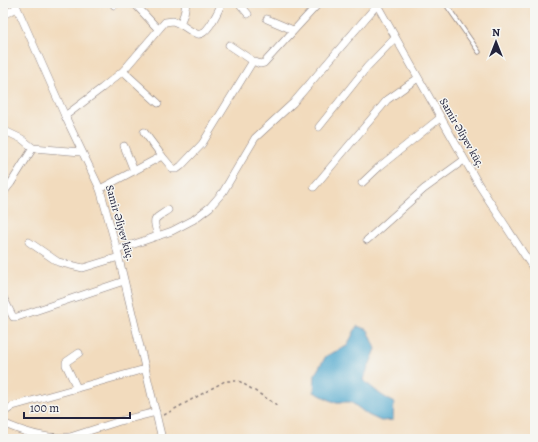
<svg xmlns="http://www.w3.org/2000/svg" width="538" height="442" font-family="Alegreya,serif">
	<rect width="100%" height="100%" fill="#f6f6f2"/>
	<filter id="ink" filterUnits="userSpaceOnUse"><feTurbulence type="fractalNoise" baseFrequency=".025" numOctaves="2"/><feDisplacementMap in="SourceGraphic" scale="8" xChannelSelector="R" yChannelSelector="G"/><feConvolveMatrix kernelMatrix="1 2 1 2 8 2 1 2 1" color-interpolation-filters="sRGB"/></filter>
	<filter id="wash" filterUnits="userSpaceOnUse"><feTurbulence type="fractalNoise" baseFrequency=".012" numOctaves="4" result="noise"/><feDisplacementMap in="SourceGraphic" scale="16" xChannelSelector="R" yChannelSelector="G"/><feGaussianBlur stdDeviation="0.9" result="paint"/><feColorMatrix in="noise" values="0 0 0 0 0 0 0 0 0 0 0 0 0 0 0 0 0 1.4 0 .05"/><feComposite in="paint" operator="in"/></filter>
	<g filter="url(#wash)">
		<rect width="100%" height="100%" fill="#f2dbbd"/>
		<path fill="#50a7cd" stroke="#396484" d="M 357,326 L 368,330 L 376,349 L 363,380 L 380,394 L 394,403 L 393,420 L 381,421 L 368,415 L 351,402 L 334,402 L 314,392 L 315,374 L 326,356 L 347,346 Z"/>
	</g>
	<g filter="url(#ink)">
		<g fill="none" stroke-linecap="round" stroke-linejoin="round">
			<defs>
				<path id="lane" d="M 445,3 L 479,52"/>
				<g id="street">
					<path d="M 15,3 L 65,116 L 100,189 L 117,250 L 162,439"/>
					<path d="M 134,3 L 158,29"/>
					<path d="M 239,3 L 248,14"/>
					<path d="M 376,3 L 479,185 L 535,271"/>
					<path d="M 114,5 L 117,3"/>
					<path d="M 3,15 L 17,8"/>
					<path d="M 267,19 L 293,30"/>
					<path d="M 180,24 C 185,27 191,32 197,34 C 207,37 218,11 222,3"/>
					<path d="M 229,45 L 253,61"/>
					<path d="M 123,71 L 158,103"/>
					<path d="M 65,116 L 102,88 L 123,71 L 165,22 L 173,21 L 180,24 L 184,14 L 186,3"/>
					<path d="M 319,127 L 367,67 L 395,38"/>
					<path d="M 3,130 L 22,139 L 33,148 L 81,152"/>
					<path d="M 144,132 L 162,156"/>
					<path d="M 124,146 L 134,171"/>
					<path d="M 362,183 L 379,167 L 440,118"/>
					<path d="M 314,187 L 387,100 L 418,78"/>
					<path d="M 100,189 L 162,156 L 173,169 L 177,169 L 181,166 L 202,144 L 253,61 L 260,64 L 264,63 L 319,3"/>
					<path d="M 3,193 L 11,183 L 33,148"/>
					<path d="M 158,236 C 152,218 153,220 168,210"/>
					<path d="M 367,240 L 424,189 L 464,160"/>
					<path d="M 29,242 L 58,262 L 83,268 L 119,257"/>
					<path d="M 117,250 L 172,231 L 193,220 L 210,207 L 223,192 L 255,138 L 293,103 L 377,5"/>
					<path d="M 3,297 L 13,317 L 17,317 L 124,281"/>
					<path d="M 77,388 L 66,365 L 66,362 L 79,353"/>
					<path d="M 3,413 L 13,406 L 145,369"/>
					<path d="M 3,423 C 23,432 48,440 70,437 L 120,421 L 156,412"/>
				</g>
			</defs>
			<use href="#lane" stroke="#8a7e7c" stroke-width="5"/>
			<use href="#street" stroke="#8a7e7c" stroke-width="8"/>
			<path stroke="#8a7e7c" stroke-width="1.5" stroke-dasharray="3 3" stroke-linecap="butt" d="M 164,415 L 225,381 L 239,381 L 277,405"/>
			<use href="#lane" stroke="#fff" stroke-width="3.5"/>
			<use href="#street" stroke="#fff" stroke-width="7"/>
		</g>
	</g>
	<g text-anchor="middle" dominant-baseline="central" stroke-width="3" stroke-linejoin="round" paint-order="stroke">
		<g font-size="11" fill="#22223b" stroke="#f6f6f2">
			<text transform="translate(462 133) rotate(60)">Samir Əliyev küç.</text>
			<text transform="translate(120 223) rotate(74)">Samir Əliyev küç.</text>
		</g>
	</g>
	<rect width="538" height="442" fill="none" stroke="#f6f6f2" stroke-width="16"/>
	<g transform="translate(496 42)" stroke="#f6f6f2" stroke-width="3" paint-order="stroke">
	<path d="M0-3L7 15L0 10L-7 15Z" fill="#22223b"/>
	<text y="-6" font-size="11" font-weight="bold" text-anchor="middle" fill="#22223b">N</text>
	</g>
	<path d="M24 412v6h106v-6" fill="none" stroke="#22223b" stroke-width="2"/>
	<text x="30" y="412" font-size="12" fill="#22223b" stroke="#f6f6f2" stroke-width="3" paint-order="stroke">100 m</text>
</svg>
